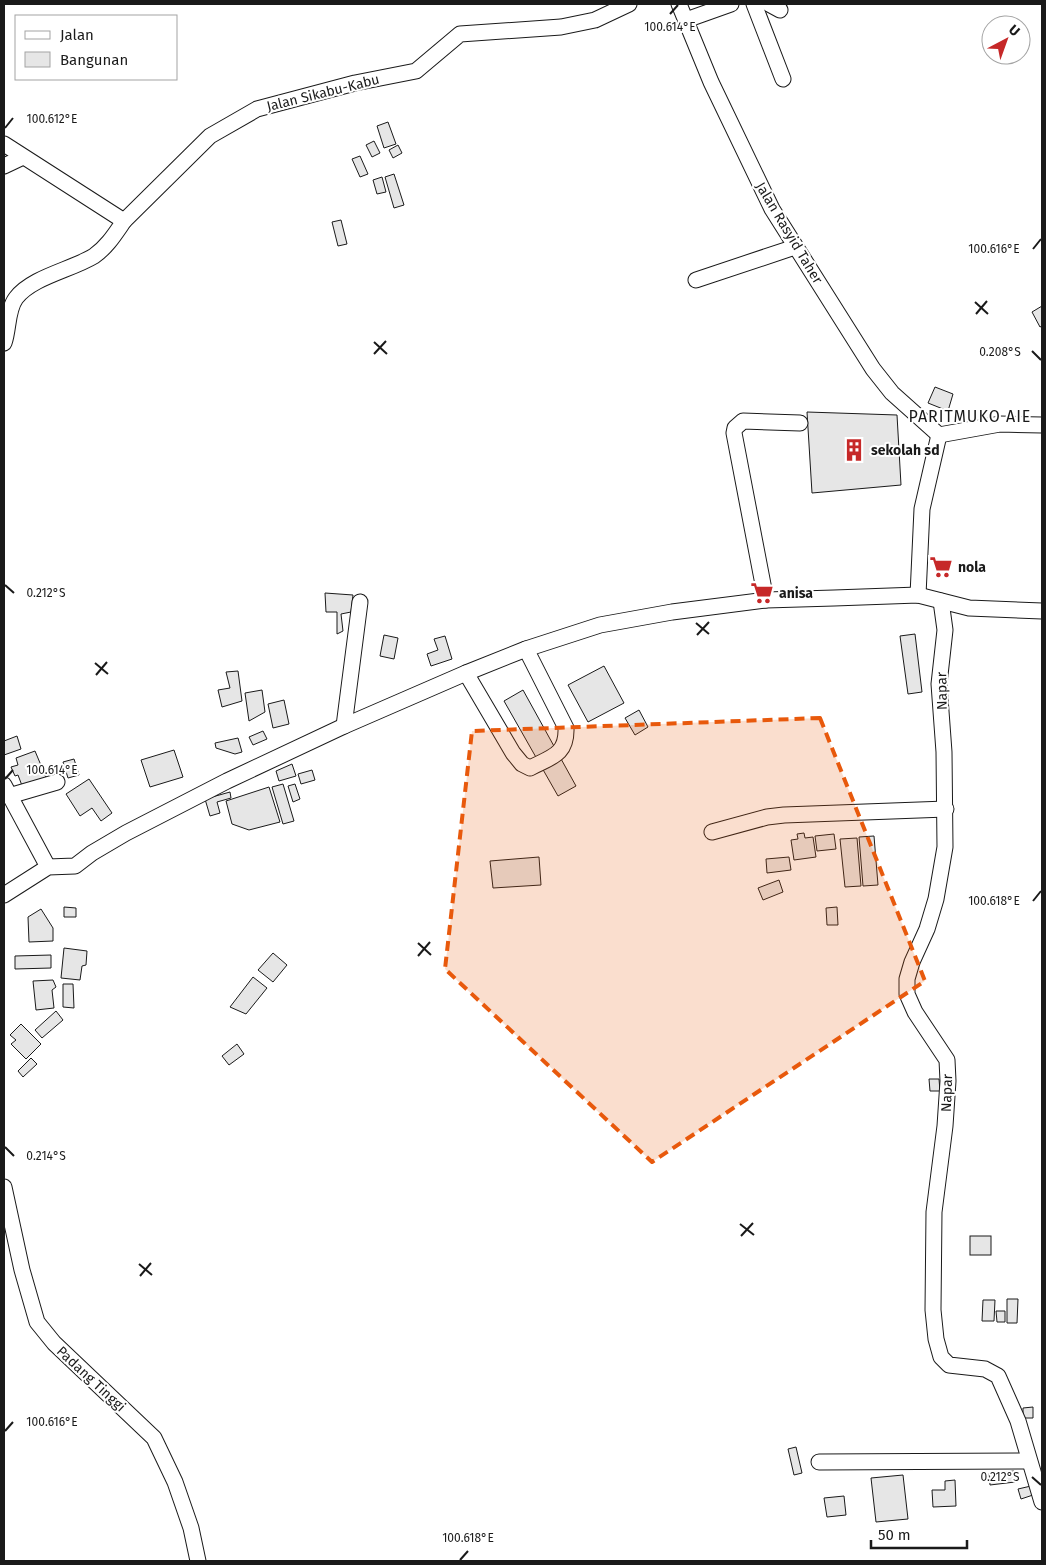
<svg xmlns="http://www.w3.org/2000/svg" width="1046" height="1565" font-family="'Fira Sans',sans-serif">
	<rect width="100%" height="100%" fill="#fff"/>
	<g fill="#e6e6e6" stroke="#1a1a1a">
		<path d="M 388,122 L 396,144 L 384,148 L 377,126 Z"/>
		<path d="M 374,141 L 380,153 L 372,157 L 366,145 Z"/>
		<path d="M 398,145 L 402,153 L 393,158 L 389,150 Z"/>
		<path d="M 360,156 L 368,174 L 360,177 L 352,159 Z"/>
		<path d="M 394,174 L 404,205 L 394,208 L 385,177 Z"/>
		<path d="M 382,177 L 386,192 L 377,194 L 373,180 Z"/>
		<path d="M 341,220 L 347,244 L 338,246 L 332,222 Z"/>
		<path d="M 1042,306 L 1042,326 L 1040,327 L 1032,312 Z"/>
		<path d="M 935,387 L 953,394 L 948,411 L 928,403 Z"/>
		<path d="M 807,412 L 897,415 L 901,485 L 812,493 Z"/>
		<path d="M 325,593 L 353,595 L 351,612 L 341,614 L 343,631 L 337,634 L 337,612 L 326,612 Z"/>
		<path d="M 915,634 L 922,692 L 908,694 L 900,636 Z"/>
		<path d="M 384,635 L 398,638 L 394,659 L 380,656 Z"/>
		<path d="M 445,636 L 452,659 L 431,666 L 427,654 L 438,650 L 434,639 Z"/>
		<path d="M 604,666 L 624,703 L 588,722 L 568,685 Z"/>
		<path d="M 238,671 L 242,701 L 222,707 L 218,690 L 230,688 L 226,672 Z"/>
		<path d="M 262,690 L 265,712 L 249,721 L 245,693 Z"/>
		<path d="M 523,690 L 576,786 L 558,796 L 504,701 Z"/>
		<path d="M 284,700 L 289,724 L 273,728 L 268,704 Z"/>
		<path d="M 639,710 L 648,727 L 635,735 L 625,718 Z"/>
		<path d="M 263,731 L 267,739 L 253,745 L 249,737 Z"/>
		<path d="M 17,736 L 21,749 L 4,755 L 4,741 Z"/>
		<path d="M 238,738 L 242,752 L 235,754 L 216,748 L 215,743 Z"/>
		<path d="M 174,750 L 183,777 L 150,787 L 141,760 Z"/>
		<path d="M 35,751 L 48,782 L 24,791 L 18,775 L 15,776 L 11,767 L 18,765 L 16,758 Z"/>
		<path d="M 74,759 L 79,775 L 68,778 L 63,762 Z"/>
		<path d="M 292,764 L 296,776 L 279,781 L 276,771 Z"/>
		<path d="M 312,770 L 315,780 L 301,784 L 298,774 Z"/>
		<path d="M 89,779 L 112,813 L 101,821 L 92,808 L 80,816 L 66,794 Z"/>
		<path d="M 283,784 L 294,821 L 283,824 L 272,787 Z"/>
		<path d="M 295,784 L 300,799 L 293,802 L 288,786 Z"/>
		<path d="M 269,787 L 280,822 L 249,830 L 232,824 L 226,801 Z"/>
		<path d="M 230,792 L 231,798 L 217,802 L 220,813 L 210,816 L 205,799 Z"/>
		<path d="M 804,833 L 805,838 L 813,837 L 816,857 L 794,860 L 791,840 L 798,839 L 797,834 Z"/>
		<path d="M 834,834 L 836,849 L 817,851 L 815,836 Z"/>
		<path d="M 874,836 L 878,885 L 863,886 L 859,837 Z"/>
		<path d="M 857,838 L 861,886 L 845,887 L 840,839 Z"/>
		<path d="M 539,857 L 541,885 L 493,888 L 490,861 Z"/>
		<path d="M 789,857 L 791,870 L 767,873 L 766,859 Z"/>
		<path d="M 779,880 L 783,892 L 763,900 L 758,888 Z"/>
		<path d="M 64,907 L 76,908 L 76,917 L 64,917 Z"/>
		<path d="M 837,907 L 838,925 L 827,925 L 826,908 Z"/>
		<path d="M 41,909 L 53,928 L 53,941 L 29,942 L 28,917 Z"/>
		<path d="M 64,948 L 87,951 L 86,965 L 82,966 L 80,980 L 61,978 Z"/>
		<path d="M 273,953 L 287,965 L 273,982 L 258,970 Z"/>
		<path d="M 51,955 L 51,968 L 15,969 L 15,956 Z"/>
		<path d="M 253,977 L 267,988 L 246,1014 L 230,1007 Z"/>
		<path d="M 53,980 L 56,987 L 52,990 L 54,1008 L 36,1010 L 33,981 Z"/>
		<path d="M 63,984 L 73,984 L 74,1008 L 63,1007 Z"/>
		<path d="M 56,1011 L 63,1020 L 42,1038 L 35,1030 Z"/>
		<path d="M 21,1024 L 41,1044 L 26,1059 L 11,1044 L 16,1040 L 10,1035 Z"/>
		<path d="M 237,1044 L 244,1054 L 229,1065 L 222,1056 Z"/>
		<path d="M 31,1058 L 37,1064 L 23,1077 L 18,1071 Z"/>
		<path d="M 929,1079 L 939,1079 L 940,1091 L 930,1091 Z"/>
		<rect x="970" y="1236" width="21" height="19"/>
		<path d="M 1007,1299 L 1018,1299 L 1017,1323 L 1007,1323 Z"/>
		<path d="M 983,1300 L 995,1300 L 994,1321 L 982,1321 Z"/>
		<path d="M 996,1311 L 1005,1311 L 1005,1322 L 997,1322 Z"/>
		<path d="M 1033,1407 L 1033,1418 L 1023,1418 L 1023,1408 Z"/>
		<path d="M 796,1447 L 802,1473 L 794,1475 L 788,1449 Z"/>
		<path d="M 1014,1471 L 1015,1482 L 990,1485 L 989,1473 Z"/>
		<path d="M 903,1475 L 908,1519 L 876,1522 L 871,1478 Z"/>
		<path d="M 955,1480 L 956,1506 L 933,1507 L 932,1490 L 945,1490 L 945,1481 Z"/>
		<path d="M 1031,1486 L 1033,1495 L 1021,1499 L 1018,1489 Z"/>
		<path d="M 844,1496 L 846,1515 L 827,1517 L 824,1498 Z"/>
	</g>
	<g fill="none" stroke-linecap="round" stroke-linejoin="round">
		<defs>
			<g id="minor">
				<path d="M 679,4 L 711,82 L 772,209 L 873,369 L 892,393 L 939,435"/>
				<path d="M 754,4 L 783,79"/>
				<path d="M 769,4 L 780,10"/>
				<path d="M 686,20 L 731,4"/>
				<path d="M 4,144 L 124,221 L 210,136 L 257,109 L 355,83 L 416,71 L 460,34 L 561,27 L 595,20 L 629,4"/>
				<path d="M 4,166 L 23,157"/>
				<path d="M 696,280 L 795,247"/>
				<path d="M 4,343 C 9,329 7,310 16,298 C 32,277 71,270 94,256 C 107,247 115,234 124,221"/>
				<path d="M 939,435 L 1000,424 L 1042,425"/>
				<path d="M 918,595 L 922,509 L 939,435"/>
				<path d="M 766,600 L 734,433 L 735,428 L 743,421 L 800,423"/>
				<path d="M 941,601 L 945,630 L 939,684 L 944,752 L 945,847 L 936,899 L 927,929 L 912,962 L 907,979 L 907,994 L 915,1012 L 947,1060 L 948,1081 L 945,1126 L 934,1212 L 933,1310 L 936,1339 L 941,1357 L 949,1365 L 985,1369 L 998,1376 L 1018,1421 L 1042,1502"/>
				<path d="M 466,673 L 513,753 L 522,764 L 530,768 C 551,757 567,755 566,728 L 526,649"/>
				<path d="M 344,726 L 360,602"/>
				<path d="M 4,785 L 48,867"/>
				<path d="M 9,796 L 57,782"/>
				<path d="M 712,832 L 767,817 L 784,815 L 946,809"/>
				<path d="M 4,895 L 48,867 L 75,866 L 92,853 L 126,833 L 227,781 L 344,726 L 466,673 L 526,649 L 600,625 L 672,612 L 766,600 L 834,598 L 918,595 L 969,608 L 1042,611"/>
				<path d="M 4,1187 L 22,1270 L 37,1322 L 54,1343 L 154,1438 L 175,1482 L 191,1528 L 198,1561"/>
				<path d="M 819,1462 L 1028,1461"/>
			</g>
		</defs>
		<use href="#minor" stroke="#1a1a1a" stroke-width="17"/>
		<use href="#minor" stroke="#fff" stroke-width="15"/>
	</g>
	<path fill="#e8590c" fill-opacity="0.2" stroke="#e8590c" stroke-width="4" stroke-dasharray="10 6" stroke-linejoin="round" d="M 820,718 L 925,981 L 652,1162 L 445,969 L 472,731 Z"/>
	<path fill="none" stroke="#1a1a1a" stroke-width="2" d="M 670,14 L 678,5M 5,128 L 13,118M 1033,249 L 1041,239M 975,302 L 988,314M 976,314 L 987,301M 374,342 L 387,354M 1032,351 L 1041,360M 374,354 L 386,341M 5,585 L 14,593M 696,623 L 709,634M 697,635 L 709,622M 95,663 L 108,674M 96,675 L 107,662M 5,779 L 13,770M 1033,901 L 1041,891M 418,943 L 431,955M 418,956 L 430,942M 5,1147 L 14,1156M 740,1224 L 754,1235M 741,1236 L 753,1223M 139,1264 L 152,1275M 140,1276 L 151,1263M 5,1431 L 13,1422M 1032,1477 L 1041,1485M 460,1560 L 468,1551"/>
	<defs>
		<symbol id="building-bare" viewBox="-9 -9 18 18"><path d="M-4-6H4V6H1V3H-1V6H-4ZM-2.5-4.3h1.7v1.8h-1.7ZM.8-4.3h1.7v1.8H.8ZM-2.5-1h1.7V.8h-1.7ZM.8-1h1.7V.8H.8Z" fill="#c62828" stroke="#fff" stroke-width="2.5" paint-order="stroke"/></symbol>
		<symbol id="supermarket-bare" viewBox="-9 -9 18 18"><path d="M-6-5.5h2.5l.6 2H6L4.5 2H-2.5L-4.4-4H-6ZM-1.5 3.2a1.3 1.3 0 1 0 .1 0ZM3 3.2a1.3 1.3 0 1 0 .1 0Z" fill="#c62828" stroke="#fff" stroke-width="2.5" paint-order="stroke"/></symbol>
	</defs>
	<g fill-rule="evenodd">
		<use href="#building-bare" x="838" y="434" width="32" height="32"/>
		<use href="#supermarket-bare" x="925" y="551" width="32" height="32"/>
		<use href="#supermarket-bare" x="746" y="577" width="32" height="32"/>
	</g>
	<g text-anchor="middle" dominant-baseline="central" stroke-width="4" stroke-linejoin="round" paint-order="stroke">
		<g font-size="14" fill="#1a1a1a" stroke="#fff">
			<text transform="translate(323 93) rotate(-14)">Jalan Sikabu-Kabu</text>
			<text transform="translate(789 233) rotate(59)">Jalan Rasyid Taher</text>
			<text transform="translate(942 691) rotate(-91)">Napar</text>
			<text transform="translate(947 1093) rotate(-88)">Napar</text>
			<text transform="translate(91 1379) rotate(43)">Padang Tinggi</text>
		</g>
		<g font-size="14" font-weight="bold" fill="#1a1a1a" stroke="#fff" text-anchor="start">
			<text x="871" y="450">sekolah sd</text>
			<text x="958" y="567">nola</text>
			<text x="779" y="593">anisa</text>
		</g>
		<g font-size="16" letter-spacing="1" fill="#1a1a1a" stroke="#fff">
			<text x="970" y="416">PARITMUKO AIE</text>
		</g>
	</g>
	<g font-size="12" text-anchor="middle" fill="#1a1a1a" stroke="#fff" stroke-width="4" stroke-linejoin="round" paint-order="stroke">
		<text x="670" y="31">100.614°E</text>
		<text x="52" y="123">100.612°E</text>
		<text x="994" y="253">100.616°E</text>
		<text x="1000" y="356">0.208°S</text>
		<text x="46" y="597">0.212°S</text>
		<text x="52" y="774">100.614°E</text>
		<text x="994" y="905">100.618°E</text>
		<text x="46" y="1160">0.214°S</text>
		<text x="52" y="1426">100.616°E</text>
		<text x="1000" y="1481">0.212°S</text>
		<text x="468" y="1542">100.618°E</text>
	</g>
	<rect width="1046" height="1565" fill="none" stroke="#1a1a1a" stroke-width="10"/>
	<rect x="15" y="15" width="162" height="65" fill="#ffffff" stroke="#a3a3a3"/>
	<rect x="25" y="31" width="25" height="8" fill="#ffffff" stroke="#a3a3a3"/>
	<text x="60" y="40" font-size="15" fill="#1a1a1a">Jalan</text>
	<rect x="25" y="52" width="25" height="15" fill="#e6e6e6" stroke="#a3a3a3"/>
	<text x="60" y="65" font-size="15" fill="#1a1a1a">Bangunan</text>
	<g transform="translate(1006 40) rotate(41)"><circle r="24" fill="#ffffff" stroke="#a3a3a3"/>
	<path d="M0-4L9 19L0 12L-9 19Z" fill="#c62828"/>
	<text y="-8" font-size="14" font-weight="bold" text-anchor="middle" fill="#1a1a1a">U</text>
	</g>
	<path d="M871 1540v8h96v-8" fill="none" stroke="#1a1a1a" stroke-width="2.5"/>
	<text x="878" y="1540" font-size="15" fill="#1a1a1a" stroke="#ffffff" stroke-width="4" paint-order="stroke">50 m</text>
</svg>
